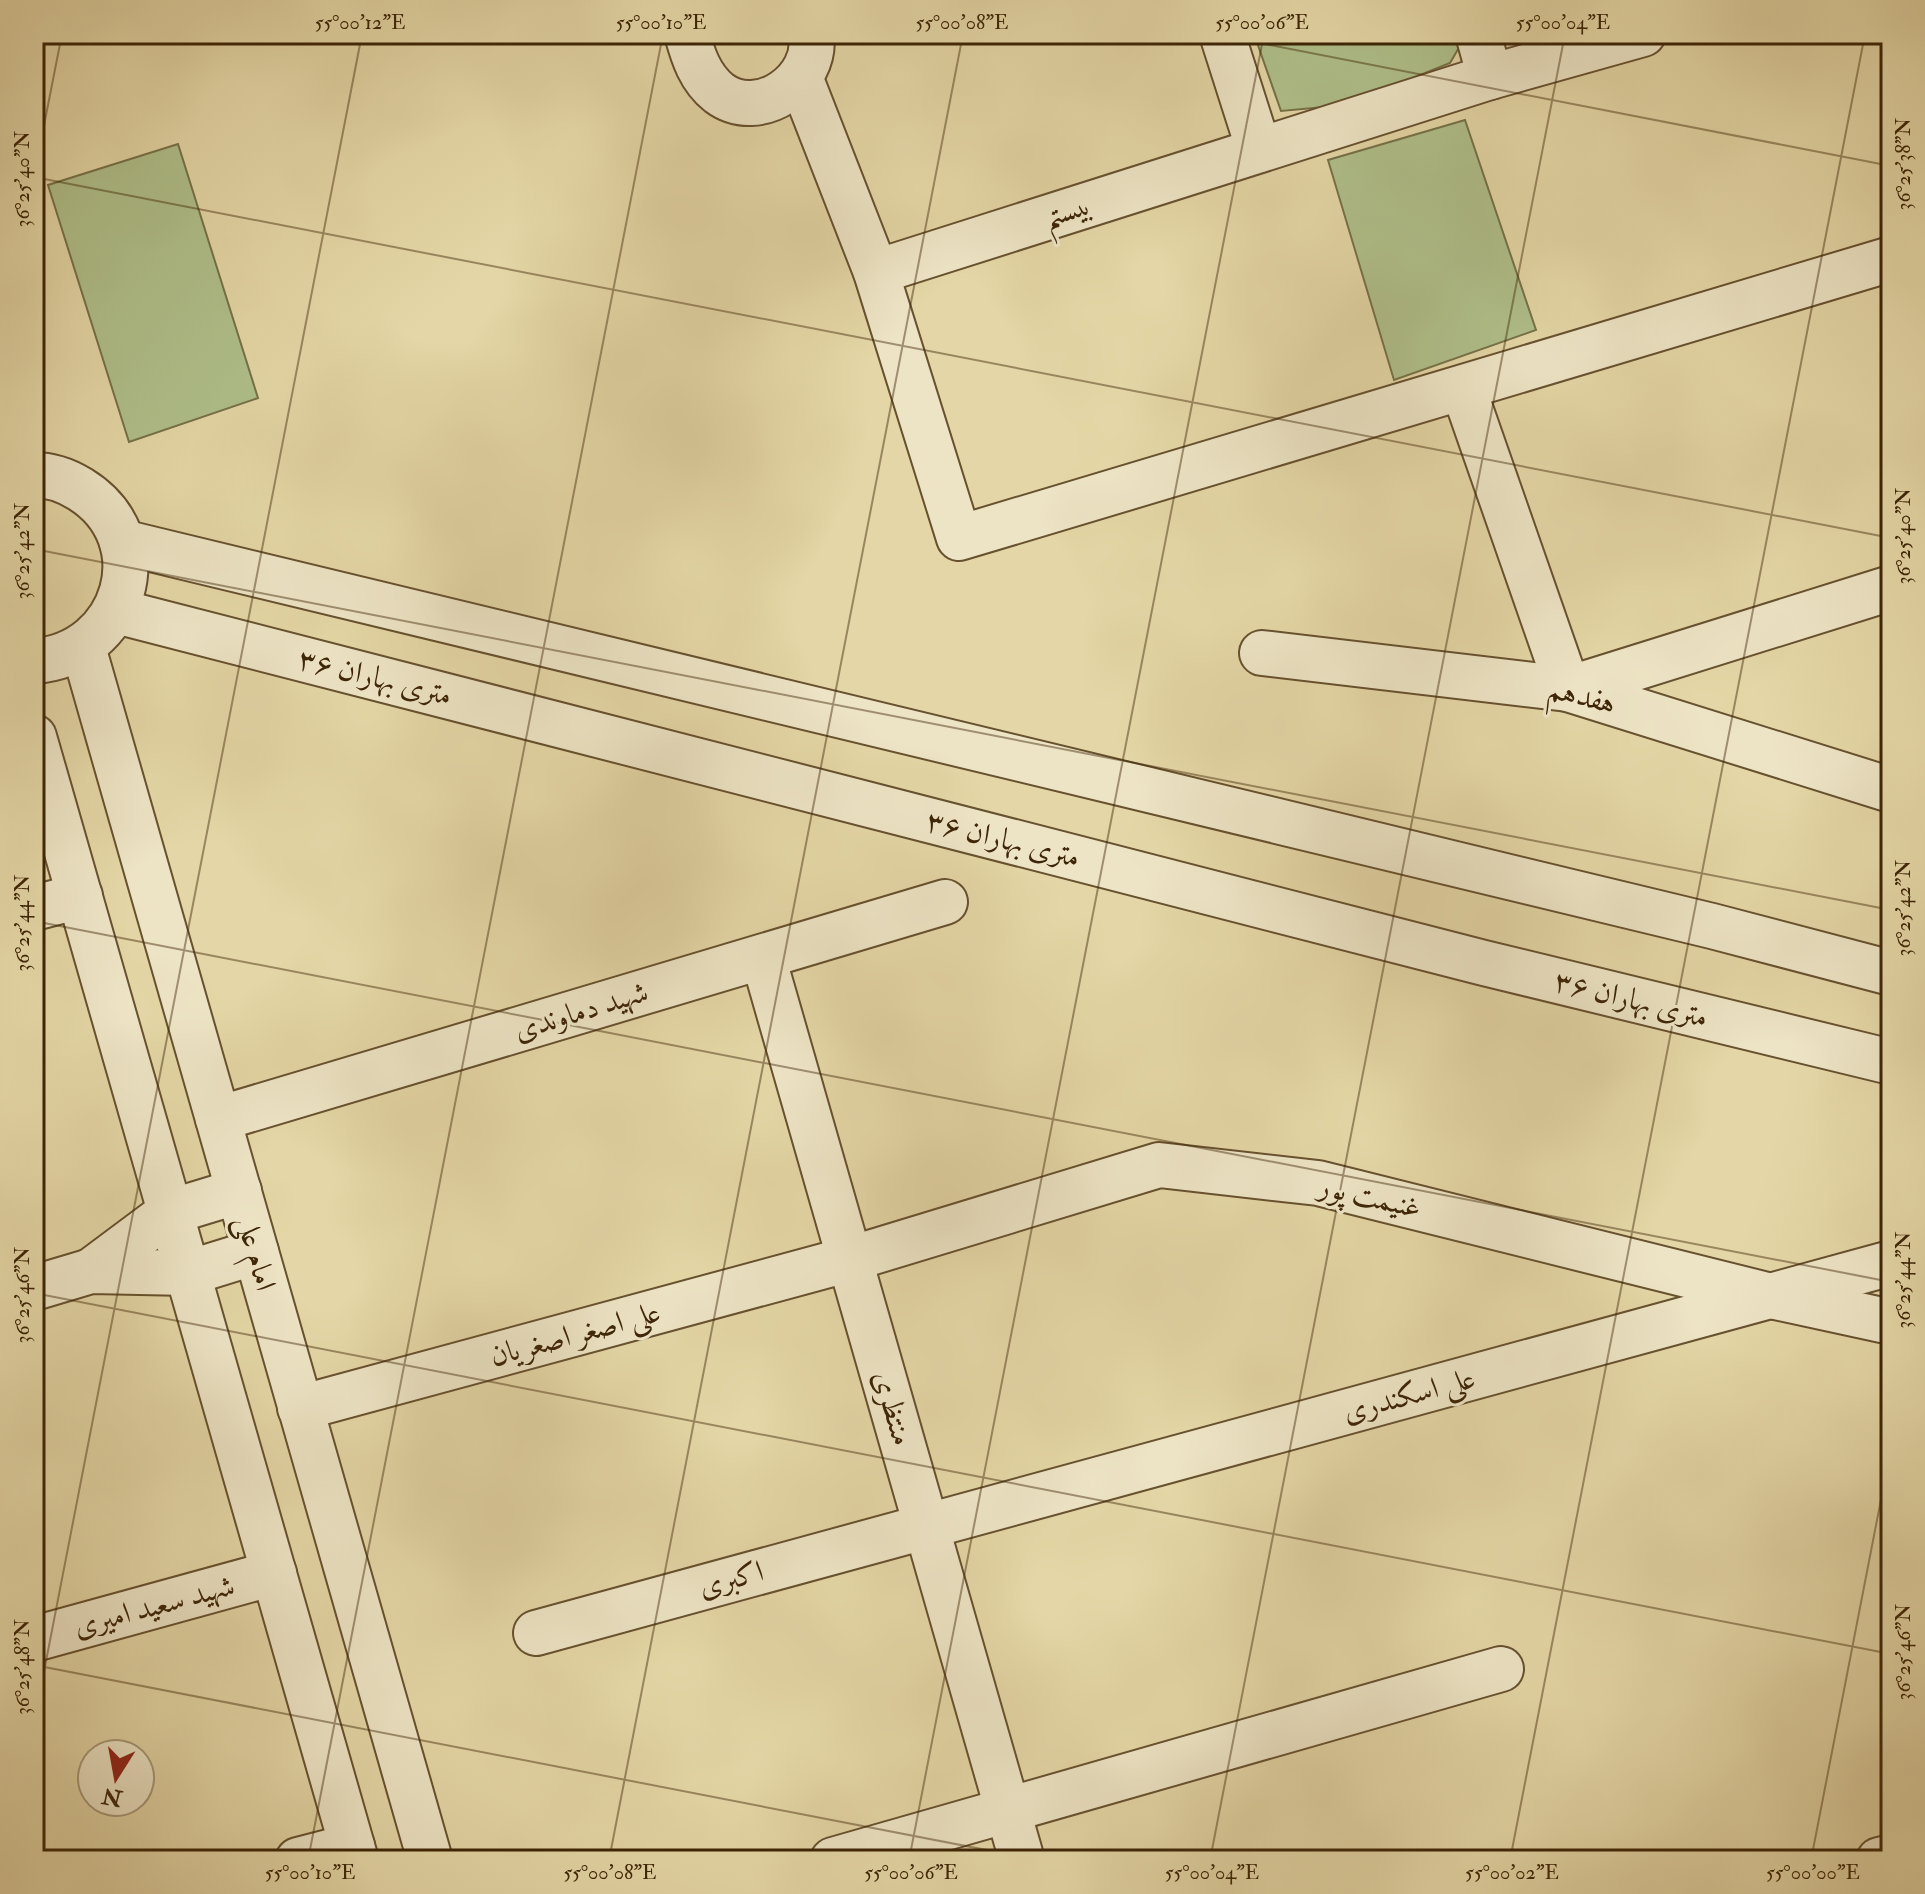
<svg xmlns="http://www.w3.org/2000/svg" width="1925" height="1894" font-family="'IM FELL Double Pica',Amiri,serif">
	<rect width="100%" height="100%" fill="#e4d6a6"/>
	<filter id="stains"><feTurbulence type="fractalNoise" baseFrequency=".0025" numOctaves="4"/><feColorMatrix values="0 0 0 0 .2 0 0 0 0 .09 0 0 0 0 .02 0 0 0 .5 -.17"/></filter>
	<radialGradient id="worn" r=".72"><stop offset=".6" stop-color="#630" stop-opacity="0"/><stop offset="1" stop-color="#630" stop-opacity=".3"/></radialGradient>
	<g fill="#afbf8a" stroke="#767248" stroke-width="2">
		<path d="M 1254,34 L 1462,34 L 1464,39 L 1450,63 L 1346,105 L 1281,111 Z"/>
		<path d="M 1465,120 L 1536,330 L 1394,380 L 1328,160 Z"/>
		<path d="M 178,144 L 258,398 L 129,442 L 48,185 Z"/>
	</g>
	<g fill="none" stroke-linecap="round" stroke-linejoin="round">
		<defs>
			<g id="minor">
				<path d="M 687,34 C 693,56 700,78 719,93 C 759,123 819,81 811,34"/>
				<path d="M 1222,34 L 1259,150"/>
				<path d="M 1478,34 L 1490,77"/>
				<path d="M 800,77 L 876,272 L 959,538 L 1891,259"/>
				<path d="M 876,272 L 1490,77 L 1643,34"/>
				<path d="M 1463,388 L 1568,689 L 1891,588"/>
				<path d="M 1262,653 L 1568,689 L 1891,790"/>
				<path d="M 34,908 L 80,896"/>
				<path d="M 763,957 L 1022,1860"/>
				<path d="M 218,1119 L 945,902"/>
				<path d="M 91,1271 L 170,1212"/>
				<path d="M 34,1288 L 91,1271 L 188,1273"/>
				<path d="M 300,1408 L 850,1259 L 1159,1165 L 1318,1183 L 1771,1296 L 1891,1322"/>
				<path d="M 536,1633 L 1891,1263"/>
				<path d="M 34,1639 L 274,1573"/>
				<path d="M 298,1860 L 352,1846"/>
				<path d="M 833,1860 L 1501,1669"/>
				<path d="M 1879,1860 L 1891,1857"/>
			</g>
			<g id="tertiary">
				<path d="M 34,475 C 50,475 67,481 80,489 C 161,539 126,655 34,661"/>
				<path d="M 122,542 L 1712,926 L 1891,973"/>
				<path d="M 116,611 L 1484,963 L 1891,1062"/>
				<path d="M 83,647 L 430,1860"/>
				<path d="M 34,737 L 356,1860"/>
				<path d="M 170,1212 L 239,1191"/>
				<path d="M 188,1273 L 256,1252"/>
			</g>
		</defs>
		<use href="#minor" stroke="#67512f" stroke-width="48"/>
		<use href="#tertiary" stroke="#67512f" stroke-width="48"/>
		<use href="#minor" stroke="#ede4c5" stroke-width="44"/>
		<use href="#tertiary" stroke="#ede4c5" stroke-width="44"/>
	</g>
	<path fill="none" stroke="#3d2507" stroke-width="2" stroke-opacity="0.45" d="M 1213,34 L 1891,166M 34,176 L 62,34M 34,177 L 1891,538M 34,549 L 1891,910M 34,921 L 1891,1282M 34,1293 L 1891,1654M 34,1665 L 1038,1860M 34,1723 L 362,34M 308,1860 L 663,34M 609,1860 L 963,34M 909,1860 L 1264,34M 1210,1860 L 1565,34M 1510,1860 L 1865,34M 1811,1860 L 1891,1448"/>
	<g text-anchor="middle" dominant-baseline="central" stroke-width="6" stroke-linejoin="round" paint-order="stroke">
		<g font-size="30" fill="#3d2507" stroke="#ede4c5">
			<text transform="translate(1067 211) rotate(-18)">بیستم</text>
			<text transform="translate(375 677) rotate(14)">۳۶ متری بهاران</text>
			<text transform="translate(1582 696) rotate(14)">هفدهم</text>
			<text transform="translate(1003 839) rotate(14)">۳۶ متری بهاران</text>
			<text transform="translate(1631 999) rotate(14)">۳۶ متری بهاران</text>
			<text transform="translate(581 1011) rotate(-17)">شهید دماوندی</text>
			<text transform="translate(1370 1197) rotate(13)">غنیمت پور</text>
			<text transform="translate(256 1253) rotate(74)">امام علی</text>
			<text transform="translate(575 1334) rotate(-15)">علی اصغر اصغریان</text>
			<text transform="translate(1409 1395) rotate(-15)">علی اسکندری</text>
			<text transform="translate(893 1408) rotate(74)">منتظری</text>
			<text transform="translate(731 1579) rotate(-15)">اکبری</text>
			<text transform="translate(154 1606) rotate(-15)">شهید سعید امیری</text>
		</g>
	</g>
	<rect width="1925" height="1894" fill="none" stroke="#e4d6a6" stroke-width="88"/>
	<g transform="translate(116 1778) rotate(191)"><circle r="38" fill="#ede4c5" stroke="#a79879" stroke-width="2"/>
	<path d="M0-6L14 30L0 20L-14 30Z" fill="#8f2418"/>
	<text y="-12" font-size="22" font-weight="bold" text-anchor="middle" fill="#3d2507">N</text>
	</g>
	<rect x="44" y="44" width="1837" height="1806" fill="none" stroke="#3d2507" stroke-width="3"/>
	<g font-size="20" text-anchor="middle" fill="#3d2507">
		<text x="360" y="29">55°00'12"E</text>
		<text x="661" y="29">55°00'10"E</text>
		<text x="962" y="29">55°00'08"E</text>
		<text x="1262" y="29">55°00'06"E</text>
		<text x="1563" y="29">55°00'04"E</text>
		<text transform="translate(1903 164) rotate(-90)" y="7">36°25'38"N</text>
		<text transform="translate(22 179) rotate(-90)" y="7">36°25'40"N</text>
		<text transform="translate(1903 536) rotate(-90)" y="7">36°25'40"N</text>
		<text transform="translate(22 551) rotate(-90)" y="7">36°25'42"N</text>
		<text transform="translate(1903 908) rotate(-90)" y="7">36°25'42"N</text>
		<text transform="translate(22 923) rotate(-90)" y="7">36°25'44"N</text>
		<text transform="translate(1903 1280) rotate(-90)" y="7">36°25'44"N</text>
		<text transform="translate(22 1295) rotate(-90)" y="7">36°25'46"N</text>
		<text transform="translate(1903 1652) rotate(-90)" y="7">36°25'46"N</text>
		<text transform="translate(22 1667) rotate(-90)" y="7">36°25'48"N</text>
		<text x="310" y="1879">55°00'10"E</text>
		<text x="610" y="1879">55°00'08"E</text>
		<text x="911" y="1879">55°00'06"E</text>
		<text x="1212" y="1879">55°00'04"E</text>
		<text x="1512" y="1879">55°00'02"E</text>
		<text x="1813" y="1879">55°00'00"E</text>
	</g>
	<rect width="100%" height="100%" filter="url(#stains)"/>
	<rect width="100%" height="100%" fill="url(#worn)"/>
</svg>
